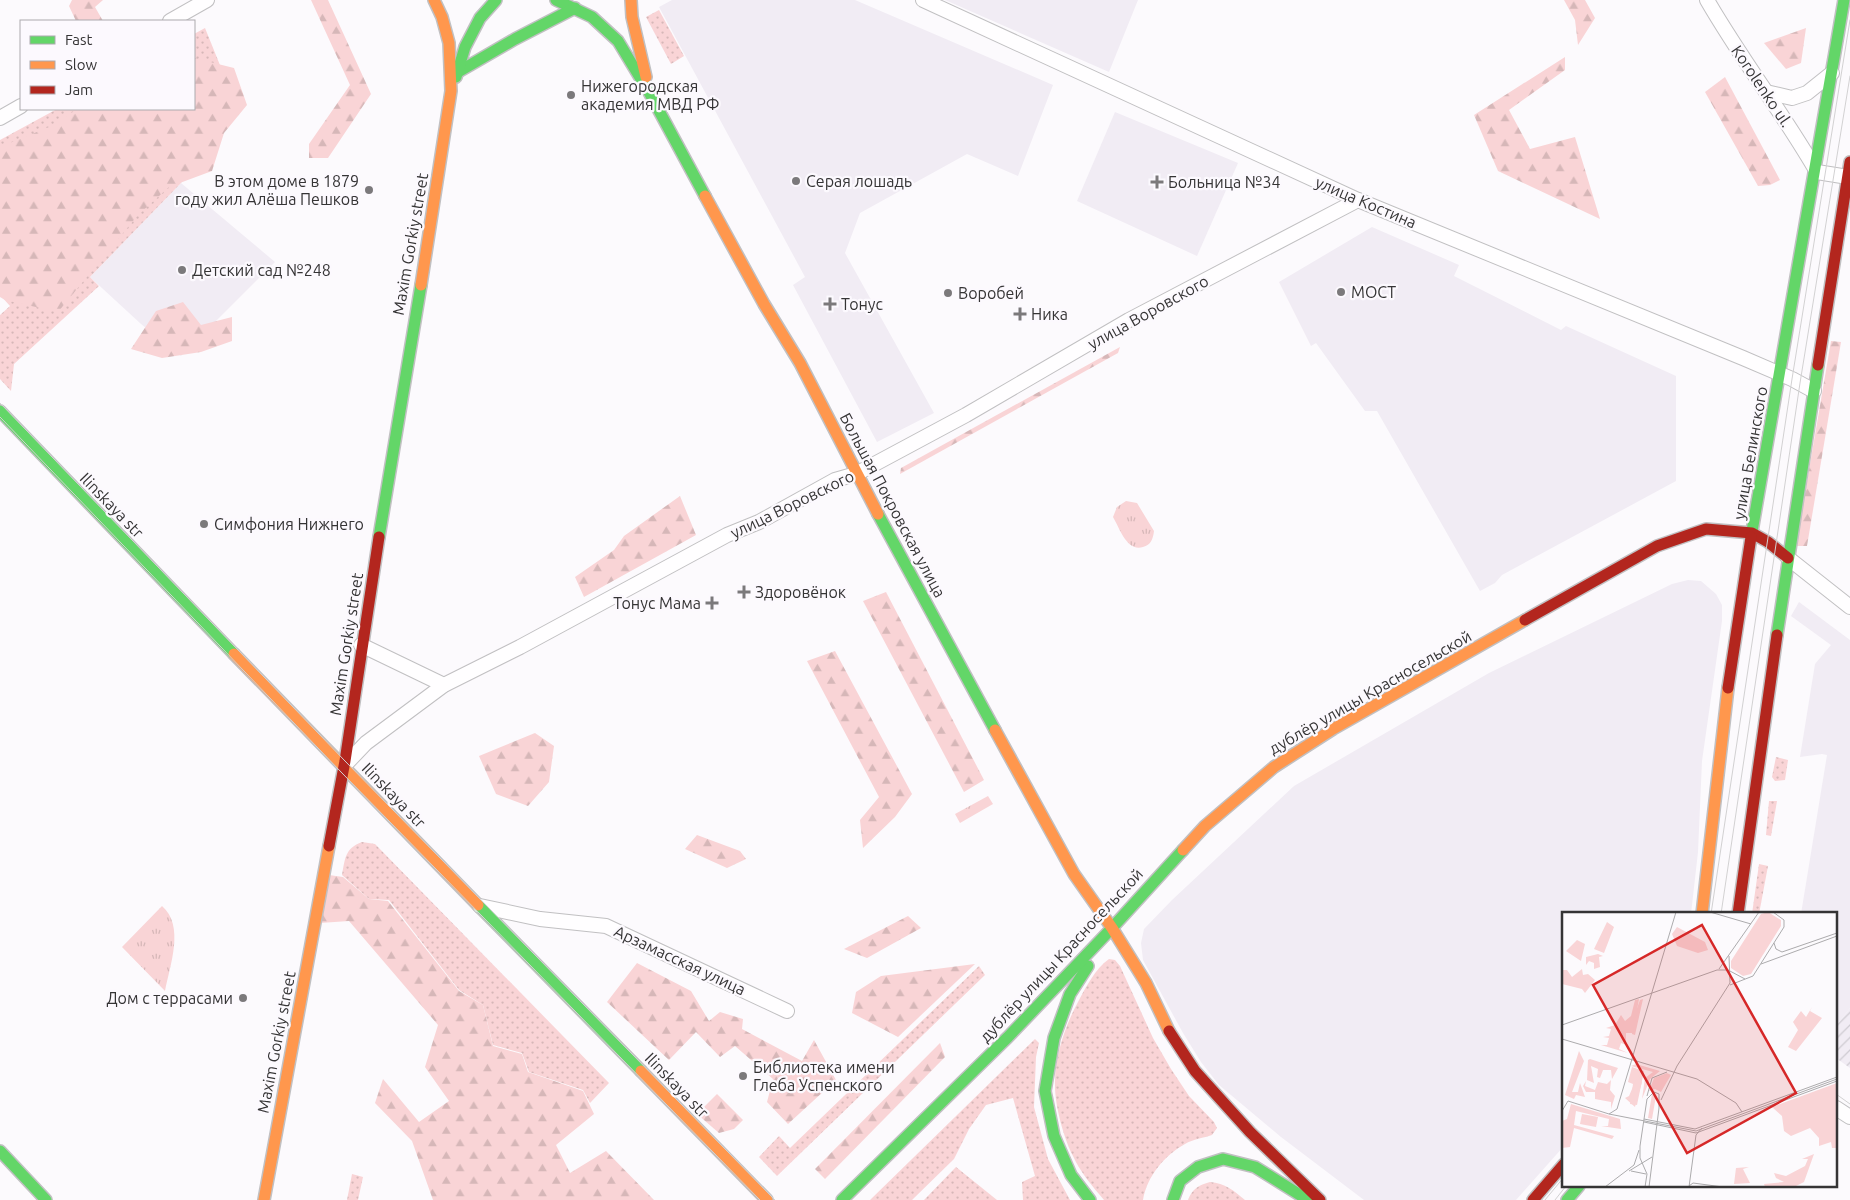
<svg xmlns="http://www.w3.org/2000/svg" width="1850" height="1200" font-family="Ubuntu,sans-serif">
	<defs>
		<pattern id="industrial-furrows" width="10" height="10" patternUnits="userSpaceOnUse" patternTransform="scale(1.25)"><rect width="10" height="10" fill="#f1ecf4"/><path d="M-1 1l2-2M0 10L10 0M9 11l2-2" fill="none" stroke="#cfcbd2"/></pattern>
		<pattern id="grass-dots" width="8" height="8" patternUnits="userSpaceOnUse" patternTransform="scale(1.25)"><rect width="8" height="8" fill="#f9d4d6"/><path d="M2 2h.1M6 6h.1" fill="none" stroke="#d6b7b8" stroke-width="1.8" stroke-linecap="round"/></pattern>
		<pattern id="forest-firs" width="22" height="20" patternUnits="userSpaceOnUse" patternTransform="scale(1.25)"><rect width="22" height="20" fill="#f9d4d6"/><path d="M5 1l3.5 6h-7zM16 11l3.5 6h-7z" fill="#d6b7b8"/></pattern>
		<pattern id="park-tufts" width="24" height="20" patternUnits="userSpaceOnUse" patternTransform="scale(1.25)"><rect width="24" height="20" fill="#f9d4d6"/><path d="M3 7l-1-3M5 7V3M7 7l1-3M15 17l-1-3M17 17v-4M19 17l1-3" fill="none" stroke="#d6b7b8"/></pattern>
	</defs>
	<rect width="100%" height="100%" fill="#fcfafd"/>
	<g fill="#f1ecf4">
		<path d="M 672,0 L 855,0 L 1053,85 L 1018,176 L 967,154 L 860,213 L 845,253 L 934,413 L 877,442 L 793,285 L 805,277 L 659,7 Z"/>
		<path d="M 945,0 L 1138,0 L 1109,72 Z"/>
		<path d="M 1115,112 L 1238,163 L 1197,256 L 1077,201 Z"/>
		<path d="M 181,183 L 275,262 L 181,356 L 141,324 L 90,277 Z"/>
		<path d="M 1372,227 L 1459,265 L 1454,276 L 1561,330 L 1566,326 L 1676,376 L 1676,481 L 1502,575 L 1495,583 L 1480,591 L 1377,411 L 1365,411 L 1316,343 L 1311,346 L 1279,282 Z"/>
		<path d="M 1688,580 L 1701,581 L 1716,594 L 1722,605 L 1722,621 L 1702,761 L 1698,852 L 1691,914 L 1564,914 L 1564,1146 L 1516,1200 L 1364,1200 L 1281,1137 L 1219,1085 L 1201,1062 L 1183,1033 L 1143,960 L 1141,943 L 1144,929 L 1172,900 L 1294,786 L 1489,673 L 1672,584 Z"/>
		<path d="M 1799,602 L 1850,640 L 1850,1008 L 1836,1026 L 1836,914 L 1801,914 L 1827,755 L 1822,754 L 1800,757 L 1815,664 L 1831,645 L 1791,616 Z"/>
	</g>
	<path fill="url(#industrial-furrows)" d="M 1850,1008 L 1850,1068 L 1836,1058 L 1836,1026 Z"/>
	<g fill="url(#grass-dots)">
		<path d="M 659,10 L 684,56 L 671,64 L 646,17 Z"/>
		<path d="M 205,28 L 228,85 L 181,183 L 90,277 L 99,286 L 14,364 L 11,391 L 0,379 L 0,315 L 10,306 L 0,295 L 0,140 L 57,109 L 194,109 L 194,34 Z"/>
		<path d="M 1776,757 L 1788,760 L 1785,780 L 1775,781 L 1772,777 Z"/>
		<path d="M 1769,801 L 1777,801 L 1771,836 L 1766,835 Z"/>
		<path d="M 362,842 L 375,844 L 609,1083 L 590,1103 L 583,1090 L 529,1072 L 522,1053 L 493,1045 L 483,1005 L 459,990 L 389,900 L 369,899 L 342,875 C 345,859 345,848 362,842 Z"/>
		<path d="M 1759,864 L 1768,866 L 1759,914 L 1752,914 Z"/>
		<path d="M 1109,959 L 1115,960 L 1120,966 L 1153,1038 L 1171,1069 L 1189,1096 L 1214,1122 L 1217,1128 L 1212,1135 C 1204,1138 1193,1139 1185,1144 C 1165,1155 1147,1176 1143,1200 L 1104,1200 C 1093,1187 1080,1172 1073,1156 C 1064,1139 1055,1106 1055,1086 C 1054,1058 1065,1026 1078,1002 C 1086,987 1095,969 1109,959 Z"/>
		<path d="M 979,966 L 985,975 L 777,1176 L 759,1157 L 779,1136 L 790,1148 Z"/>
		<path d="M 1035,1039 L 1039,1043 L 1036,1057 L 1034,1107 L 1048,1159 L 1070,1200 L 1023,1200 L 1022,1182 L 1035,1176 L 1013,1098 L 986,1105 L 969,1129 L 954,1159 L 912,1200 L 870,1200 Z"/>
		<path d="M 956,1167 L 997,1200 L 924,1200 Z"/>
		<path d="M 352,1174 L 363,1177 L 358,1200 L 347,1200 Z"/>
		<path d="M 1210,1182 C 1225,1183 1234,1191 1245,1200 L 1188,1200 C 1192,1189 1199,1185 1210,1182 Z"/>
	</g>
	<g fill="url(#forest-firs)">
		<path d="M 72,0 L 103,0 L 95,7 L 103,21 L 76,21 L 69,6 Z"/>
		<path d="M 311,0 L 328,0 L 371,94 L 328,158 L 309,158 L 309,144 L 350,85 Z"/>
		<path d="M 1564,0 L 1585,0 L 1595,18 L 1578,45 L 1575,20 Z"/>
		<path d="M 1806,28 L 1801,63 L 1786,69 L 1764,43 Z"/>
		<path d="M 1565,57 L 1565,70 L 1509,110 L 1530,149 L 1575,137 L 1600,219 L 1498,171 L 1474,115 Z"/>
		<path d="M 194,58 L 234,68 L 247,105 L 224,133 L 212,171 L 169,187 L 138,215 L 58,312 L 5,300 L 0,297 L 0,147 L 54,125 L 77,109 L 194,109 Z"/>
		<path d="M 1725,77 L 1780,180 L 1770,185 L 1758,186 L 1705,92 Z"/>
		<path d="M 183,302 L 201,325 L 232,317 L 232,341 L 201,352 L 162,358 L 131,349 L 156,311 Z"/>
		<path d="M 1831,341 L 1841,342 L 1807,546 L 1796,546 Z"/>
		<path d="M 1120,347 L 1118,353 L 900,474 L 901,468 Z"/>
		<path d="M 680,496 L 696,535 L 584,597 L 575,577 L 614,550 L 624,536 Z"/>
		<path d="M 886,592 L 984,780 L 964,792 L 863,601 Z"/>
		<path d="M 835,651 L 912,794 L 895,817 L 863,848 L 860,820 L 879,797 L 807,661 Z"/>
		<path d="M 535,733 L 554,746 L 549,782 L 528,806 L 496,794 L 479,756 Z"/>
		<path d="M 697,835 L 740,851 L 746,859 L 727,868 L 685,849 Z"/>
		<path d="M 329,875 L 343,877 L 369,899 L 388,901 L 459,991 L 483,1005 L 493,1046 L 522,1054 L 528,1072 L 583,1091 L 594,1114 L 556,1145 L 570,1173 L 606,1151 L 654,1200 L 433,1200 L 412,1141 L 375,1103 L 383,1079 L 419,1122 L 449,1101 L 425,1067 L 438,1025 L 349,921 L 320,923 Z"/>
		<path d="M 908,916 L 921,928 L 867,958 L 844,949 Z"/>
		<path d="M 637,963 L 691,991 L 709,1021 L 720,1012 L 743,1019 L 742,1029 L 802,1061 L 814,1040 L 836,1080 L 788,1124 L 767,1102 L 773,1079 L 735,1046 L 720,1057 L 696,1032 L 669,1060 L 607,1002 Z"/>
		<path d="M 975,964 L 898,1037 L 852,1013 L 856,992 L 881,976 Z"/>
		<path d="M 940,1043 L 945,1057 L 825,1179 L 815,1169 Z"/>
		<path d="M 717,1094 L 743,1120 L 734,1129 L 719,1133 L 697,1114 Z"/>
	</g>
	<g fill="url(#park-tufts)">
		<path d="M 1126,501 L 1137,503 L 1154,531 C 1153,539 1151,545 1143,547 C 1127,552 1120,529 1113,517 L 1117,507 Z"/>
		<path d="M 988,796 L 993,804 L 960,823 L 955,814 Z"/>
		<path d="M 162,906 C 185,926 170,965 165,991 L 122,947 Z"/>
	</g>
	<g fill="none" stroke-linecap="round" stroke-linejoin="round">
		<defs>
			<g id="street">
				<path d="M 923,0 L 1358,200 L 1743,358 L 1792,379 L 1814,391"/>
				<path d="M 1707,0 C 1741,59 1783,113 1817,172 L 1848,177"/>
				<path d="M 170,21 L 207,0"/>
				<path d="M 1766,92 L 1792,98 L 1807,93 L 1832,73"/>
				<path d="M 0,118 L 21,106"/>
				<path d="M 1788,558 L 1850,607"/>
				<path d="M 361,645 L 444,685"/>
				<path d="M 344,766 L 366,743 L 444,685 L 520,647 L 727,535 L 759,522 L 835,480 L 856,474 L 966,415 L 1129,320 L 1358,200"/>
				<path d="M 480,906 L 540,919 L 606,926 L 787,1011"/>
				<path d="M 1836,1108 L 1850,1117"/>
			</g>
			<g id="fast">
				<path d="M 556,0 L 592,17 L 618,41 L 650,94 L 705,196"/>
				<path d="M 458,72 L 515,39 L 575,8"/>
				<path d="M 456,77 L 465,47 L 480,18 L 496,0"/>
				<path d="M 0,411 L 234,654"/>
				<path d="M 878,514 L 995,730"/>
				<path d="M 379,537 L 421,285"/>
				<path d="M 1751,537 L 1844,0"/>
				<path d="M 1777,635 L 1818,365"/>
				<path d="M 478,905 L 641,1071"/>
				<path d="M 1088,966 L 1070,994 L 1054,1038 L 1045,1091 L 1054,1136 L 1071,1175 L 1090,1200"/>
				<path d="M 0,1151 L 46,1200"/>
				<path d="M 842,1200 L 1008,1037 L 1112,928 L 1183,850"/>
				<path d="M 1173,1200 L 1180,1181 L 1198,1167 L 1223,1159 L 1255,1167 L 1308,1200"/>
				<path d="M 1567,1200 L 1579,1186"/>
			</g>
			<g id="slow">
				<path d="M 631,0 L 632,17 L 646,77"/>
				<path d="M 705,196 L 764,304 L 800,363 L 878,514"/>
				<path d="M 421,285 L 451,91 L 449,43 L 442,17 L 434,0"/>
				<path d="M 234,654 L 478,905"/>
				<path d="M 995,730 L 1074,874 L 1112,928 L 1146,983 L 1169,1031"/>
				<path d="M 1183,850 L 1205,826 L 1274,767 L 1333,729 L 1525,620"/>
				<path d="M 1702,914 L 1728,688"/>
				<path d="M 641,1071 L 767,1200"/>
				<path d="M 264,1200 L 329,846"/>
			</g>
			<g id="jam">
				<path d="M 1818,365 L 1850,162"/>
				<path d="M 1525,620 L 1657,546 L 1706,529 L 1752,533 L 1768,542 L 1788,558"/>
				<path d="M 1728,688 L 1751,537"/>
				<path d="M 329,846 L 345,761 L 379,537"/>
				<path d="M 1738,914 L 1777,635"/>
				<path d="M 1169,1031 L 1195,1071 L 1250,1132 L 1320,1200"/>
				<path d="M 1533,1200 L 1564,1164"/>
			</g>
		</defs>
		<use href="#street" stroke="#c1c0c2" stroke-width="16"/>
		<use href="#fast" stroke="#c1c0c2" stroke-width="14"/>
		<use href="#slow" stroke="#c1c0c2" stroke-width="14"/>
		<use href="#jam" stroke="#c1c0c2" stroke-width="14"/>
		<use href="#street" stroke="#fffeff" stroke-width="14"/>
		<use href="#fast" stroke="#63d668" stroke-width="11"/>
		<use href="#slow" stroke="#ff974d" stroke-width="11"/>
		<use href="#jam" stroke="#b3261e" stroke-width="11"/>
		<g stroke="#d2d1d2" stroke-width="1">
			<path d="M 0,403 L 345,761 L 775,1200"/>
			<path d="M 0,417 L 342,773 L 760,1200"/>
			<path d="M 1711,914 L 1792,379 L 1850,20"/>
			<path d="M 1721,914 L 1800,383 L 1850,76"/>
			<path d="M 1836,1094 L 1850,1104"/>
			<path d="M 1545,1200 L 1564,1177"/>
			<path d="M 1555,1200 L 1566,1186"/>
		</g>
	</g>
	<g fill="#7b797b" stroke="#fcf9fe" stroke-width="2">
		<circle cx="571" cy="95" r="5"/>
		<circle cx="796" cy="181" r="5"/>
		<path d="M1154.5 174.5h5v5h5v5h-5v5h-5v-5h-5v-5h5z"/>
		<circle cx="369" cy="190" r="5"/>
		<circle cx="182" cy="270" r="5"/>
		<circle cx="1341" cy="292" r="5"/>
		<circle cx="948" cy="293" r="5"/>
		<path d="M827.5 296.5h5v5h5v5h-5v5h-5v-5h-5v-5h5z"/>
		<path d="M1017.5 306.5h5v5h5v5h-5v5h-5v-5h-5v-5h5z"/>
		<circle cx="204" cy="524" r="5"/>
		<path d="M741.5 584.5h5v5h5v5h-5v5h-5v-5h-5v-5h5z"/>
		<path d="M709.5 595.5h5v5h5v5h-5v5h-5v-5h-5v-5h5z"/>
		<circle cx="243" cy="998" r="5"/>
		<circle cx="743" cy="1076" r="5"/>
	</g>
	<g text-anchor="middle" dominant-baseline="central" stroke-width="4.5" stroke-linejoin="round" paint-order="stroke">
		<g font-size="16" fill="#353435" stroke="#fcf9fe" text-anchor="start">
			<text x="581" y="86">Нижегородская<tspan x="581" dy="18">академия МВД РФ</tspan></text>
			<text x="359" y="181" text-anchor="end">В этом доме в 1879<tspan x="359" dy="18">году жил Алёша Пешков</tspan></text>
			<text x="806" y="181">Серая лошадь</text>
			<text x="1168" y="182">Больница №34</text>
			<text x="192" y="270">Детский сад №248</text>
			<text x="1351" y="292">МОСТ</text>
			<text x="958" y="293">Воробей</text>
			<text x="841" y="304">Тонус</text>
			<text x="1031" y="314">Ника</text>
			<text x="214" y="524">Симфония Нижнего</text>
			<text x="755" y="592">Здоровёнок</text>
			<text x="701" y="603" text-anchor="end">Тонус Мама</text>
			<text x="233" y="998" text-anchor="end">Дом с террасами</text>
			<text x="753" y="1067">Библиотека имени<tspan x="753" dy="18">Глеба Успенского</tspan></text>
		</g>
		<g font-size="16" fill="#353435" stroke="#fcf9fe">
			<text transform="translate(1762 86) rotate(56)">Korolenko ul.</text>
			<text transform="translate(1366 202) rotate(23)">улица Костина</text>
			<text transform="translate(410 244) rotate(-80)">Maxim Gorkiy street</text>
			<text transform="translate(1148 312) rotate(-29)">улица Воровского</text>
			<text transform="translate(1750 453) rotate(-80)">улица Белинского</text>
			<text transform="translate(792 504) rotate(-26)">улица Воровского</text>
			<text transform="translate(112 505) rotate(46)">Ilinskaya str</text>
			<text transform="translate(893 505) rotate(62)">Большая Покровская улица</text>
			<text transform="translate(346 644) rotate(-81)">Maxim Gorkiy street</text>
			<text transform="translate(1370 692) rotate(-30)">дублёр улицы Красносельской</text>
			<text transform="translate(394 795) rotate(46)">Ilinskaya str</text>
			<text transform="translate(1061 955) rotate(-47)">дублёр улицы Красносельской</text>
			<text transform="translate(680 960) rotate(25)">Арзамасская улица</text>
			<text transform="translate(276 1042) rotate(-79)">Maxim Gorkiy street</text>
			<text transform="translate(677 1085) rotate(46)">Ilinskaya str</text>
		</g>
	</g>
	<g transform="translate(1562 912)">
		<rect width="275" height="275" fill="#fcfafd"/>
		<path d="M 81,87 L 73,123 L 70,122 L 70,110 L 78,88 ZM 74,152 L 98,159 L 88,167 L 80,187 L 83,166 L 91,160 L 69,154 ZM 70,155 L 82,159 L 75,193 L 68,192 L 71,172 L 66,170 ZM 105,161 L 109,163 L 99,180 L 93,177 L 87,179 L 92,166 ZM 90,182 L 94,184 L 90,207 L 86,206 Z" fill="#f9d4d6"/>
		<path d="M 115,15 L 143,30 L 146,38 L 136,41 L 115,34 L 110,22 ZM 15,28 L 23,32 L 19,49 L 4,39 ZM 36,42 L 41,44 L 37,45 L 38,55 L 32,57 L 32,51 L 27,49 L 24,53 L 24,45 ZM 20,57 L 21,63 L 26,62 L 33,68 L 23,81 L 20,77 L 0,72 L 0,58 L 5,58 L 10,65 ZM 77,87 L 71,121 L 64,121 L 64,133 L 59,131 L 57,137 L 66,141 L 39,133 L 45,133 L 47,126 L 41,125 L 47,124 L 49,117 L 44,116 L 53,113 L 59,103 L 63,109 L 69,104 L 73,88 ZM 250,95 L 248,99 L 260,106 L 234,139 L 226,135 L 236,118 L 231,110 L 239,99 L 244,105 ZM 17,139 L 22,149 L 10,180 L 16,180 L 18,171 L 23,185 L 14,183 L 12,187 L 3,183 ZM 26,148 L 28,147 L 56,156 L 50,167 L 49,158 L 41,158 L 38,166 L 35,165 L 36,157 L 29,154 L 32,171 L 25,168 ZM 76,163 L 80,170 L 73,195 L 63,186 L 67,184 ZM 49,168 L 48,178 L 53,184 L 49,197 L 49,190 L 33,187 L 33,180 L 24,180 L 21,174 L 24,169 L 23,174 L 33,178 L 36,170 L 45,172 ZM 9,192 L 58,207 L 59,217 L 39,214 L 46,214 L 47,207 L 14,199 L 12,213 L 52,224 L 50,227 L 12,216 L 8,235 L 0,236 L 0,209 L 5,207 ZM 252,242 L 242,270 L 232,275 L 203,275 L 202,272 L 222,270 L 214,266 L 212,261 L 224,264 L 243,254 L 246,247 L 240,247 ZM 187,255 L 181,257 L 188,271 L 172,272 L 174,256 Z" fill="#f9d4d6"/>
		<path d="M 206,0 L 219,8 L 219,14 L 189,62 L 181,64 L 169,56 L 169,49 L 199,2 ZM 45,10 L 52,15 L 42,41 L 32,37 ZM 275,171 L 275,236 L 270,236 L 269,230 L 257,234 L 257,226 L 248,216 L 229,224 L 222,219 L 220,204 L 210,195 Z" fill="#f9d4d6"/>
		<path d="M 20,202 L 36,205 L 34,215 L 18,212 Z" fill="#f9d4d6"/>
		<path fill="none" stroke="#acabad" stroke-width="1" d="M 148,0 L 189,12M 212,31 L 214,37 L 220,40 L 275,21M 199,52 L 275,24M 157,57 L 197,0M 168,73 L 191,64 L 222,15 L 222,8 L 211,0M 0,113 L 155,58 L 166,58 L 183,67M 0,127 L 135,167 L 174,191 L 180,200M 85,184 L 90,166 L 105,160M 99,188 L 115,154 L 168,71 L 167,44M 0,199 L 6,189 L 47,202 L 134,219 L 275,167M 47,202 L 55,197 L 114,0M 82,207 L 133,217 L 275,165M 82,210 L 134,221 L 275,169M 67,259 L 90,245M 69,259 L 84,262M 127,274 L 131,271 L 161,275M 43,275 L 72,253 L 77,238M 83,275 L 85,262 L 78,246 L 78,234 L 85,187 L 92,180 L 97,182 L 97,196 L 87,275M 127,275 L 134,223 L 140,216"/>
		<path fill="#d62828" fill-opacity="0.15" stroke="#d62828" stroke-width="2.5" d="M 140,13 L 234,181 L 125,241 L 31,73 Z"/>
		<rect width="275" height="275" fill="none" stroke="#353435" stroke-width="2.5"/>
	</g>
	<rect x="20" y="20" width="175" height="90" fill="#fcf9fe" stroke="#acaaae"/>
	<rect x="30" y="36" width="25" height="8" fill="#63d668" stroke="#acaaae"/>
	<text x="65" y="45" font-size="15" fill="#353435">Fast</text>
	<rect x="30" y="61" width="25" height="8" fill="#ff974d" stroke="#acaaae"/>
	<text x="65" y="70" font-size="15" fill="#353435">Slow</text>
	<rect x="30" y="86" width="25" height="8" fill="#b3261e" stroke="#acaaae"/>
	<text x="65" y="95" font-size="15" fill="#353435">Jam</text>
</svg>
